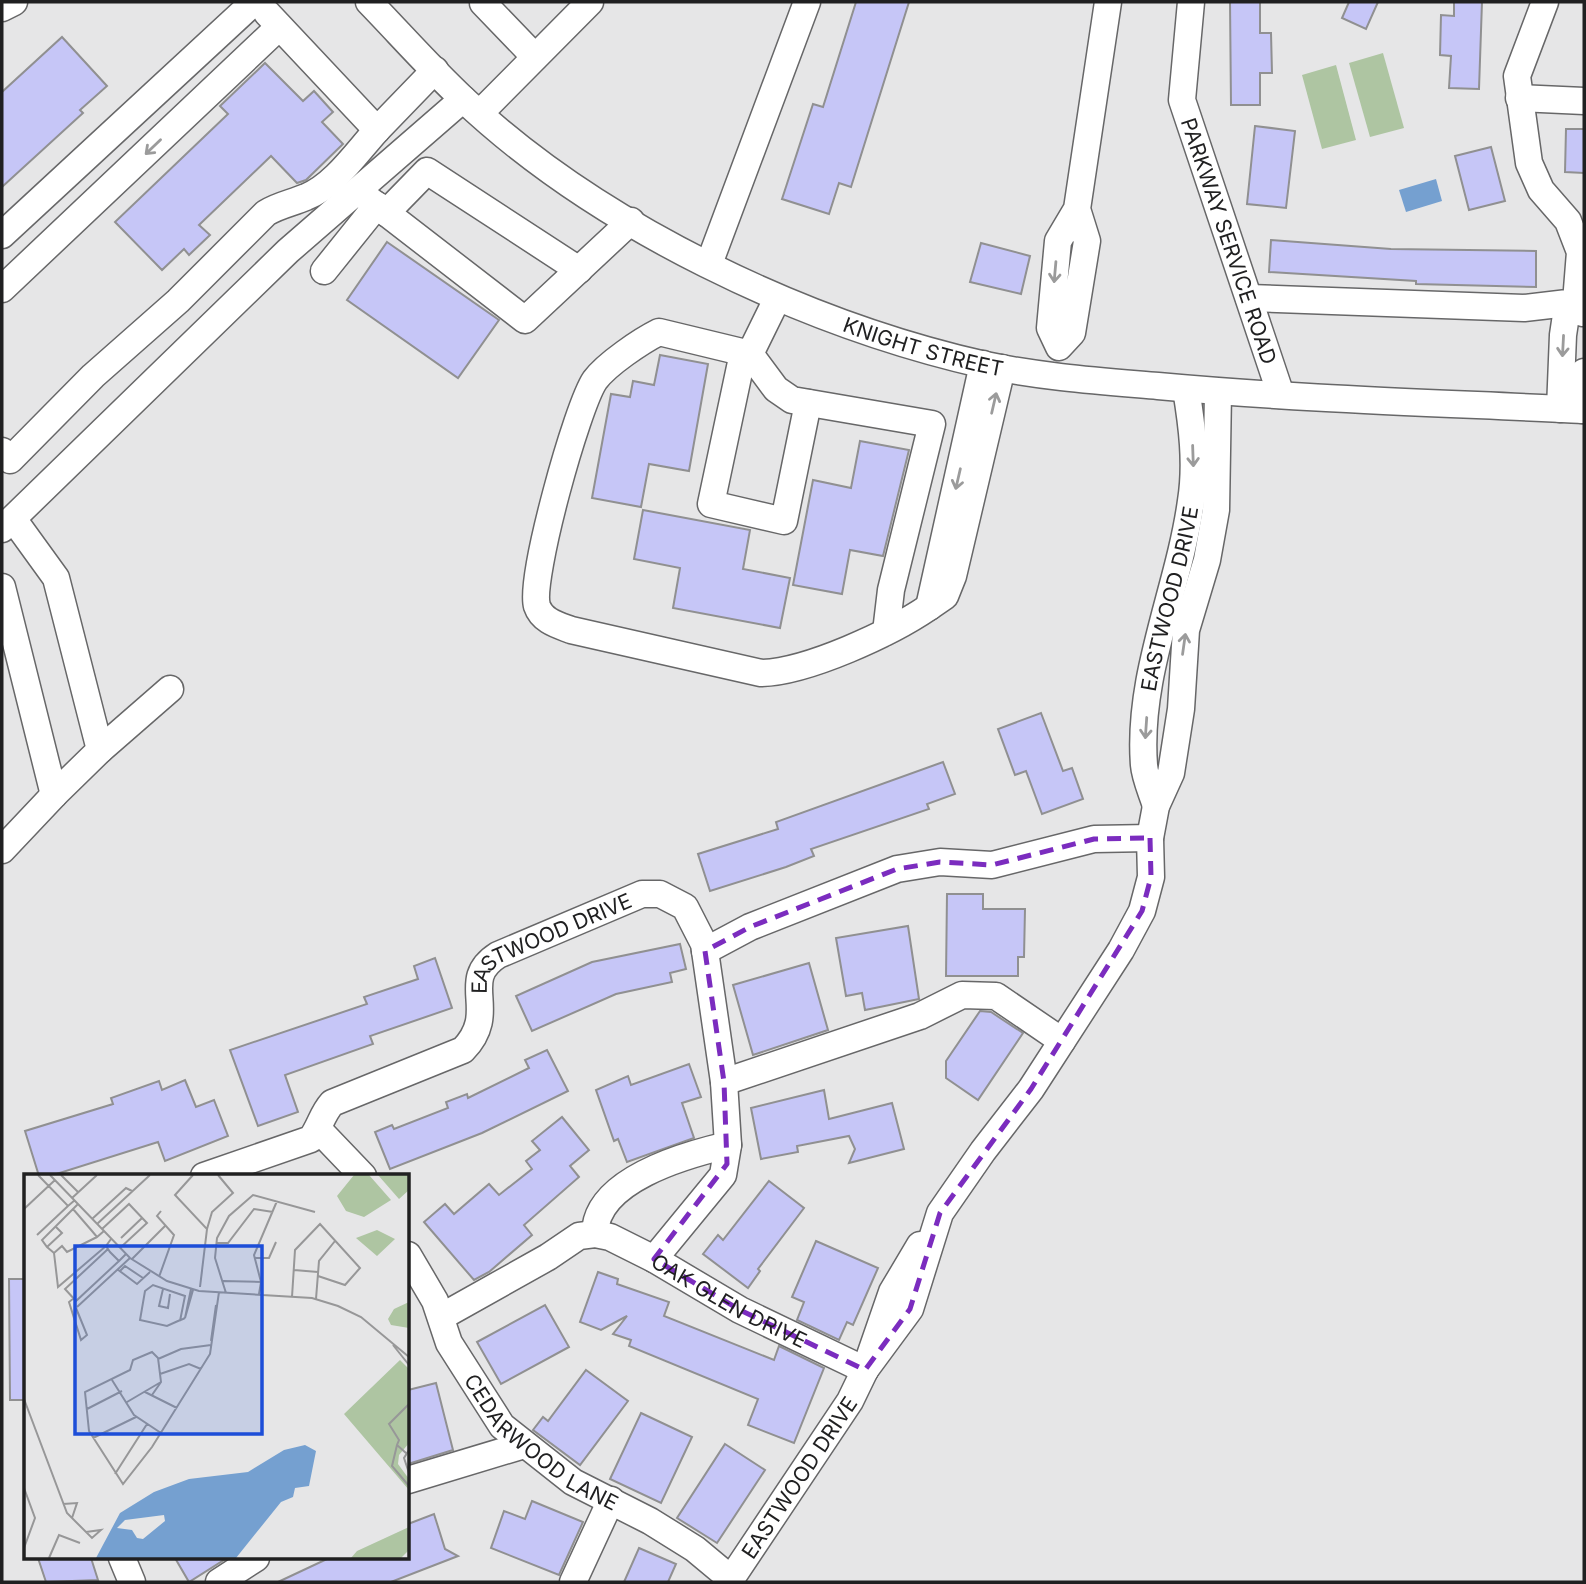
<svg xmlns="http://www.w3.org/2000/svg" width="1586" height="1584" font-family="Inter,sans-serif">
	<rect width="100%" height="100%" fill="#e6e6e7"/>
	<g fill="#aec5a2">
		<path d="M 1383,53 L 1404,128 L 1370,137 L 1349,63 Z"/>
		<path d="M 1336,65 L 1356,140 L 1322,149 L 1302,75 Z"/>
	</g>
	<path fill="#75a0d0" d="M 1436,179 L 1442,201 L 1406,212 L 1399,190 Z"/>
	<g fill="#c6c6f7" stroke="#909091" stroke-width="2">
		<path d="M 856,2 L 909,2 L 851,187 L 839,183 L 829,214 L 782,199 L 813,104 L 823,107 Z"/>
		<path d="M 1230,2 L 1260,2 L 1260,33 L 1271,33 L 1272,73 L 1260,73 L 1260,105 L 1231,105 Z"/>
		<path d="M 1349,2 L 1378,2 L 1366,29 L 1342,18 Z"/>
		<path d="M 1454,2 L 1482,2 L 1479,89 L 1449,88 L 1451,56 L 1440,55 L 1441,15 L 1454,16 Z"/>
		<path d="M 62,37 L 107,86 L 80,110 L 83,113 L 2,187 L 2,92 Z"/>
		<path d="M 265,63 L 303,101 L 314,91 L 333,112 L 322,122 L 343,144 L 306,180 L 297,183 L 271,156 L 199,225 L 210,235 L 189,255 L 184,249 L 162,270 L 115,222 L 228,114 L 220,106 Z"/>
		<path d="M 1255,126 L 1295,131 L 1286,208 L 1247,204 Z"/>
		<path d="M 1566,129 L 1584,129 L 1584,173 L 1565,172 Z"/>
		<path d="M 1491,147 L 1505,201 L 1469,210 L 1455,156 Z"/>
		<path d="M 1271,240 L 1391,249 L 1536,251 L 1536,287 L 1416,284 L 1416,281 L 1269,272 Z"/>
		<path d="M 387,242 L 499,320 L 458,378 L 347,300 Z"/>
		<path d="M 981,243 L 1030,256 L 1021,294 L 970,282 Z"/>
		<path d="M 660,355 L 708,364 L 689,471 L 649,464 L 641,507 L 592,498 L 611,394 L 630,397 L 633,381 L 654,385 Z"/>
		<path d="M 860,441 L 909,450 L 883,556 L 850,550 L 842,594 L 793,585 L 813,480 L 851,488 Z"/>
		<path d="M 643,510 L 750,530 L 743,569 L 790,578 L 780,628 L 673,608 L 680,568 L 634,559 Z"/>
		<path d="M 1041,713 L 1063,771 L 1072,768 L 1083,799 L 1042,814 L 1026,771 L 1015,775 L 998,729 Z"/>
		<path d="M 943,762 L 955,794 L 927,804 L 929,809 L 811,849 L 814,856 L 786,867 L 710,891 L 698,854 L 778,829 L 776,822 Z"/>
		<path d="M 947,894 L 983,894 L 983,909 L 1025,909 L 1024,957 L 1018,957 L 1018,976 L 946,976 Z"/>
		<path d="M 908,926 L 919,999 L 865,1010 L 862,993 L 846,996 L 836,938 Z"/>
		<path d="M 680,944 L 686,969 L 670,973 L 672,982 L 616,994 L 532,1031 L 516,996 L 592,962 Z"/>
		<path d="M 435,958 L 452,1008 L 370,1036 L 373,1044 L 285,1075 L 298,1112 L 258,1126 L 230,1050 L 367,1004 L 364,997 L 418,979 L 414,966 Z"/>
		<path d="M 809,963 L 828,1030 L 753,1055 L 733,985 Z"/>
		<path d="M 980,1011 L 991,1012 L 1023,1033 L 978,1100 L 946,1078 L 946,1061 Z"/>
		<path d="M 547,1050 L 568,1091 L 482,1133 L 390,1169 L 375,1132 L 392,1125 L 394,1129 L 448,1108 L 446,1102 L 467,1094 L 468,1098 L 529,1068 L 525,1060 Z"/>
		<path d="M 689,1064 L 701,1097 L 682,1103 L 694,1138 L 627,1162 L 618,1139 L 614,1141 L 596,1090 L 628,1076 L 631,1085 Z"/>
		<path d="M 185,1080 L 196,1107 L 214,1100 L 228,1136 L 165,1161 L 158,1142 L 50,1176 L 39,1176 L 25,1131 L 113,1104 L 111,1098 L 159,1081 L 162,1090 Z"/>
		<path d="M 824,1090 L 829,1119 L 892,1103 L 904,1149 L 849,1163 L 855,1149 L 849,1136 L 797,1146 L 798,1152 L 761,1159 L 751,1108 Z"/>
		<path d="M 562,1117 L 589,1150 L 570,1166 L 579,1177 L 524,1225 L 532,1235 L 489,1272 L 474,1280 L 424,1222 L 445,1204 L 454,1214 L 489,1184 L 499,1195 L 532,1169 L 526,1161 L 540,1150 L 532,1141 Z"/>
		<path d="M 769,1181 L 804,1208 L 758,1269 L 760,1271 L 748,1288 L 703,1254 L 718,1235 L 723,1240 Z"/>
		<path d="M 816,1241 L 878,1268 L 853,1325 L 847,1322 L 839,1340 L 797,1320 L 804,1302 L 792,1297 Z"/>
		<path d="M 598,1272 L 618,1279 L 617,1284 L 669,1302 L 664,1316 L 774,1360 L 779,1346 L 824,1368 L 794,1443 L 748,1425 L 758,1399 L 629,1346 L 631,1340 L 613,1334 L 627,1316 L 601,1330 L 580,1322 Z"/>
		<path d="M 9,1279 L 26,1279 L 26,1400 L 10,1400 Z"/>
		<path d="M 545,1305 L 569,1347 L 501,1384 L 477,1342 Z"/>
		<path d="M 586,1370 L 628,1401 L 580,1465 L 533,1430 L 543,1417 L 548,1421 Z"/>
		<path d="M 436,1383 L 453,1450 L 408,1464 L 408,1390 Z"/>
		<path d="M 641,1413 L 692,1437 L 661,1503 L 610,1479 Z"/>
		<path d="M 725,1444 L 765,1470 L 717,1543 L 677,1518 Z"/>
		<path d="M 532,1501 L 583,1522 L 559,1575 L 491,1548 L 504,1511 L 525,1519 Z"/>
		<path d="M 434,1514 L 445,1549 L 458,1556 L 391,1582 L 278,1582 L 329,1558 L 408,1558 L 408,1524 Z"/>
		<path d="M 639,1548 L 676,1564 L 668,1582 L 624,1582 Z"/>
		<path d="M 38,1558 L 91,1558 L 98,1580 L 46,1582 Z"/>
		<path d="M 175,1558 L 227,1558 L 189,1582 Z"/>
	</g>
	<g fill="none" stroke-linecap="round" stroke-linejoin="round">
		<defs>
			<g id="minor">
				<path id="s1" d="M 369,2 C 400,34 429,67 462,98 C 597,226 804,324 985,365 C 1042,377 1100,381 1158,386 C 1299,399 1442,403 1584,410"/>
				<path id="s2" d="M 1191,2 L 1182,100 L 1281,395"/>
				<path d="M 483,3 L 535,57"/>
				<path d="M 2,8 L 14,2"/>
				<path d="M 267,13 L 377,130 L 435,70"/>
				<path d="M 1519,98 L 1584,101"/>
				<path d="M 480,113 L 590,2"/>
				<path d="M 358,191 L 525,320 L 631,221"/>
				<path d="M 1077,209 L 1087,241 L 1072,333 L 1059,347 L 1050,328 L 1058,241 L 1077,209 L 1108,2"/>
				<path d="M 386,213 L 427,171 L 579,270"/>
				<path d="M 2,235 L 254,2"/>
				<path d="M 709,264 L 807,2"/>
				<path d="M 324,271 L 377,205"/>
				<path d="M 2,289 L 279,27"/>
				<path d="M 1249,298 L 1524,308 L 1576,302 L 1580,252 L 1568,221 L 1541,190 L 1529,163 L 1517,76 L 1545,2"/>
				<path d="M 743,353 L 711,504 L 784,521 L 808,403"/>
				<path d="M 750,354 L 777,299"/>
				<path d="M 983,364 L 929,607 L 945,596 L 953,576 L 1002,368"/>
				<path d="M 1560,409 L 1563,335 L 1566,315 L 1576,302 L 1583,313"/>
				<path d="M 1583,410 L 1584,372"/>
				<path d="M 2,451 L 10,460 L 93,376 L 178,301 L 266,213 C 279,205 292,203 306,197 C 334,186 357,152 377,130"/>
				<path d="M 2,529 L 288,251 L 463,99"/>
				<path d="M 2,587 L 54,795 L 100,750 L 56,578 L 14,520"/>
				<path d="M 886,632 L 891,590 L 932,424 L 792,400 L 776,389 L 750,354 L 659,332 C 641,341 607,364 595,380 C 577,406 529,579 537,606 C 542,621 558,625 571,630 L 761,673 C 807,672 891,633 929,607"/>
				<path d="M 100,750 L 170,689"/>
				<path id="s3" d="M 1156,806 C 1152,793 1145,778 1144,765 C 1137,674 1179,589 1191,501 C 1197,464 1192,425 1186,389"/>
				<path d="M 2,850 L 54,795"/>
				<path d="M 705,951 L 750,927 L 897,869 L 940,862 L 992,865 L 1094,839 L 1150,838"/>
				<path d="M 724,1082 L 920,1016 L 962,995 L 996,996 L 1062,1041"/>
				<path d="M 318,1129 L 363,1176"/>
				<path id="s4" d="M 204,1176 L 311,1139 C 320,1127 322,1114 332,1103 L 463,1050 C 501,1011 457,981 498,955 L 642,894 L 660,894 L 685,907 L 704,944 L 724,1082 L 728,1145 L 723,1175 L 654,1259"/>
				<path d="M 595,1234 C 595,1180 685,1155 728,1145"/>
				<path id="s5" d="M 408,1255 L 435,1301 L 449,1343 L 502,1426 L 573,1482 L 650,1521 L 695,1549 L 731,1579"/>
				<path id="s6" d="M 441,1317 L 548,1257 L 579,1236 L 595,1234 L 610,1237 L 654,1259 L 740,1310 L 865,1370"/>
				<path d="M 865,1370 L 910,1309 L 940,1213 L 983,1151 L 1031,1089 L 1121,950 L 1142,911 L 1151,877 L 1150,838 L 1156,806 L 1171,773 L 1181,709 L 1186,630 L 1207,560 L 1216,510 L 1218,392"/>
				<path d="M 408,1480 L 524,1445"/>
				<path d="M 122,1558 L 132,1582"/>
				<path d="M 219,1582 L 256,1558"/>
				<path d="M 573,1582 L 611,1500"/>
				<path id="s7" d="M 729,1582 L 850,1401 L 865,1370 L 892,1292 L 920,1245"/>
			</g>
		</defs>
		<use href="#minor" stroke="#676768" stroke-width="29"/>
		<use href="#minor" stroke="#fff" stroke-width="26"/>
	</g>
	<defs><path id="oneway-shaft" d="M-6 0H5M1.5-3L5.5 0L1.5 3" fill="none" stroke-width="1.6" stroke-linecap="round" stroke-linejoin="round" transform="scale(1.75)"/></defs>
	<g stroke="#9b9b9b">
		<use href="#oneway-shaft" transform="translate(153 147) rotate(136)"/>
		<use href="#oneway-shaft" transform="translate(1055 272) rotate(95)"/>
		<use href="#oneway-shaft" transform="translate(1563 346) rotate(93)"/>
		<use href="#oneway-shaft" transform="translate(994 403) rotate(-77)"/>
		<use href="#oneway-shaft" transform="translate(1193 456) rotate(88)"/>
		<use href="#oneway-shaft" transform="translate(958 479) rotate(103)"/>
		<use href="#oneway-shaft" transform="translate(1184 644) rotate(-82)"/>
		<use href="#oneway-shaft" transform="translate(1146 728) rotate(94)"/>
	</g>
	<path fill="none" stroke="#7b2cbf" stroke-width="5" stroke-dasharray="14 9" stroke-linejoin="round" d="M 1150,838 L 1151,877 L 1142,911 L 1031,1089 L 940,1213 L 910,1309 L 865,1370 L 740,1310 L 654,1259 L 727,1164 L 724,1082 L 705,951 L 750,927 L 897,869 L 940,862 L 992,865 L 1094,839 Z"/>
	<g text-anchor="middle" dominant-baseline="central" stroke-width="5" stroke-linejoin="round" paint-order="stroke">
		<g font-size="21" fill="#202021" stroke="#f4f4f5">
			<text stroke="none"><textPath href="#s2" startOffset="247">PARKWAY SERVICE ROAD</textPath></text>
			<text stroke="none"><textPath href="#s1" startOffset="663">KNIGHT STREET</textPath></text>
			<text stroke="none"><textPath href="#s3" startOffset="212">EASTWOOD DRIVE</textPath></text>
			<text stroke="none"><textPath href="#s4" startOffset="452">EASTWOOD DRIVE</textPath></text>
			<text stroke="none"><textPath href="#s6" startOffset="327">OAK GLEN DRIVE</textPath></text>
			<text stroke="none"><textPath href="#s5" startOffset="236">CEDARWOOD LANE</textPath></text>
			<text stroke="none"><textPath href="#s7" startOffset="126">EASTWOOD DRIVE</textPath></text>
		</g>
	</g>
	<g transform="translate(24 1174)">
		<rect width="385" height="385" fill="#e6e6e7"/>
		<path d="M 330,1 L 345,1 L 367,26 L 340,43 L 322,37 L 313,22 ZM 354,1 L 385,1 L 385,16 L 375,25 ZM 353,56 L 371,65 L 353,82 L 332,64 ZM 385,128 L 385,154 L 367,151 L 364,145 L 370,135 ZM 376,186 L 385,195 L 385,269 L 375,281 L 374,290 L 385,305 L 385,316 L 320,240 ZM 385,353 L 385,376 L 377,384 L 327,384 L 333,377 Z" fill="#aec5a2"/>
		<path d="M 281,271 L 292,277 L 285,312 L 271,314 L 269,323 L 257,328 L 212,384 L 72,384 L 96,339 L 130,318 L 165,305 L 224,298 L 260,276 ZM 140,341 L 141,347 L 119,365 L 113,364 L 108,356 L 93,354 L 101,346 Z" fill="#75a0d0" fill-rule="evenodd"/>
		<path fill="none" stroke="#979798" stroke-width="2" d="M 14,1 L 44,32 L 51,26M 26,1 L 106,84 L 143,107 L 175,117 L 288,124 L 314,132 L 337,143 L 385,183M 37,1 L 54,18M 169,1 L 151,21 L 183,55 L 176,113 L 178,97M 48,24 L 73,1M 54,30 L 49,35 L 68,57 L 73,63 L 80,57M 0,35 L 31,6M 49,35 L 18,66 L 23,73 L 30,79 L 38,72 L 43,78 L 73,63M 68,45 L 102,14 L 108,17M 73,50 L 126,1M 78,55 L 105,30 L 123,49 L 96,74M 183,55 L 188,38 L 209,19 L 194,1M 13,61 L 44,32M 97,64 L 118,44M 87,65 L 82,72 L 86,78 L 95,87 L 102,80M 192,69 L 204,69 L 230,35 L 249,38M 23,73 L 38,59 L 32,53M 84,75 L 41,115 L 52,127 L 95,87M 30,79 L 34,113 L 82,72M 231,84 L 245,84 L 252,68M 108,85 L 141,52M 93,95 L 113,110 L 126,98M 270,96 L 294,98M 96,97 L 101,92 L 119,104M 135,103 L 150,61 L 133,42 L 137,37M 199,107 L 237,108 L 230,81 L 253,27M 139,115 L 135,132 L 144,134 L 146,120M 167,115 L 161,144 L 169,116M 202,119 L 191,84 L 193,64 L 205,42 L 229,21 L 291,38M 235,120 L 237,108 L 238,121M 268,123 L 271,76 L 296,50 L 336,94 L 321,111 L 294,102M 50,124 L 45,128 L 57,166 L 63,161 L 52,134M 292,125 L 295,87 L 311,67M 53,133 L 106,84M 156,147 L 161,122 L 129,111 L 121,117 L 116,146 L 143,152 L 154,147 L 159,145 L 161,144M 187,167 L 192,131M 369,171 L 385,191M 134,185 L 157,175 L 187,171M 136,200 L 165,190 L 177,195M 88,206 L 110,241 L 137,259M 121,218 L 153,234M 128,221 L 137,208 L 134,184 L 128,178 L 109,186 L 106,196 L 61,218 L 65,257 L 99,310 L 128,273 L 186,180 L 195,118M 0,225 L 43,339 L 68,364 L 77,356 L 62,358M 103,228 L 137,208M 63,235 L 98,217M 69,264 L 112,243M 373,271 L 368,292 L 385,312M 385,276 L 380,284 L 385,299M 382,279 L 373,271 L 375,266 L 365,250 L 385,230M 91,300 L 123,250M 0,314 L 11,344 L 0,374M 39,330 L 53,329 L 48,344M 25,384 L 35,361 L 56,369"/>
		<path fill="#1d4ed8" fill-opacity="0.15" stroke="#1d4ed8" stroke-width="3.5" d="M 51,72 L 238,72 L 238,260 L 51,260 Z"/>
		<rect width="385" height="385" fill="none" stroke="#202021" stroke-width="3.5"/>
	</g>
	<rect width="1586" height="1584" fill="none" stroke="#202021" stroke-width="7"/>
</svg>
